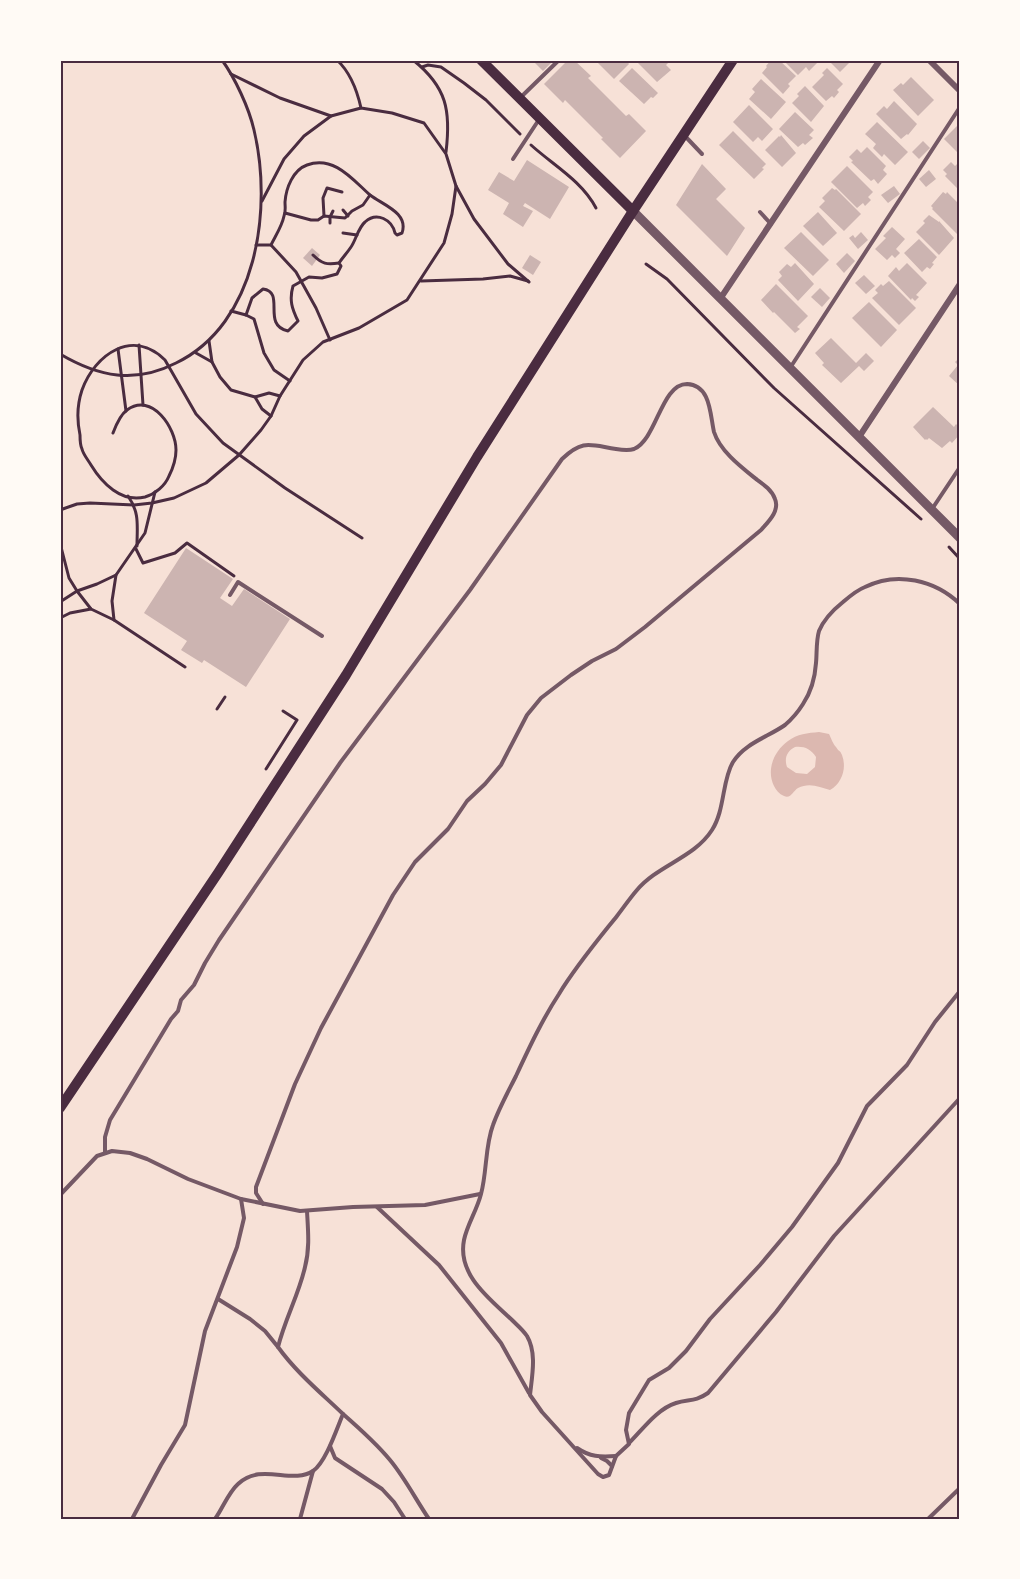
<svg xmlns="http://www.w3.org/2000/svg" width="1020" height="1579" font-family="'Sofia Sans Condensed',sans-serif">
	<rect width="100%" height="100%" fill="#f7e1d7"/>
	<path fill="#dcb8b0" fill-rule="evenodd" d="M 819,732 L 829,734 C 831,738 833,744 836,747 C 839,752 840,750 842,755 C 847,768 842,783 830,790 C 820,787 809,782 798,788 C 793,791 791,799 784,796 C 779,794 776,790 774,786 C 766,770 774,751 788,741 C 797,734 808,733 819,732 ZM 795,747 C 804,746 811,749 816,757 L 815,767 L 807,774 L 796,773 L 787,767 C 784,758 787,751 795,747 Z"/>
	<g fill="#ccb4b1">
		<path d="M 539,60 L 554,60 L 543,71 L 535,63 Z"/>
		<path d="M 568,60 L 574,60 L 591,76 L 588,78 L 626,116 L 629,114 L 646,131 L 620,158 L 601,139 L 603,138 L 565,100 L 563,103 L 544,84 Z"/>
		<path d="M 595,60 L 626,60 L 629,64 L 614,79 Z"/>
		<path d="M 635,60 L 666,60 L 669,62 L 666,65 L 671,70 L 657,82 Z"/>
		<path d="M 771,60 L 779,60 L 796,76 L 788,84 L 790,86 L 783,94 L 762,73 L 767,67 L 766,66 Z"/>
		<path d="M 783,60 L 820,60 L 809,71 L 806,67 L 798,75 Z"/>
		<path d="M 828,60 L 852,60 L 840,72 Z"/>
		<path d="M 632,68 L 658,93 L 653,98 L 651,97 L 644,104 L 619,81 Z"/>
		<path d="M 827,68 L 843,84 L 837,90 L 839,92 L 834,98 L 832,96 L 826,101 L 812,87 L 824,75 L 822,73 Z"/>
		<path d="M 911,77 L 934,100 L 918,116 L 893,90 L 901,83 L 903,85 Z"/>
		<path d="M 761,79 L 786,102 L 771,119 L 749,99 L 755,92 L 752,89 Z"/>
		<path d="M 805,86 L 824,106 L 811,122 L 792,103 L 799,96 L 797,94 Z"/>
		<path d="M 894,101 L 917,124 L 908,135 L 907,134 L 901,139 L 876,114 L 884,106 L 887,109 Z"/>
		<path d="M 749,105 L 773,129 L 762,141 L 758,137 L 753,142 L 733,122 Z"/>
		<path d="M 795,112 L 814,130 L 809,135 L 813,138 L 805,145 L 803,143 L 798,147 L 779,129 Z"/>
		<path d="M 877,122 L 908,152 L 895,165 L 884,154 L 882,157 L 873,148 L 876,144 L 865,134 Z"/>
		<path d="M 960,123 L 960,151 L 958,153 L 944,139 Z"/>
		<path d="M 733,131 L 766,164 L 762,168 L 764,169 L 754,179 L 719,145 Z"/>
		<path d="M 781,135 L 796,153 L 782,167 L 765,150 L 779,136 L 780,137 Z"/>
		<path d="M 923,141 L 930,148 L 919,159 L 912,152 Z"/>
		<path d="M 867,147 L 886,166 L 883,170 L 887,174 L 878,184 L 874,179 L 871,181 L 851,162 L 853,161 L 849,157 L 857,149 L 861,153 Z"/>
		<path d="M 527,160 L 569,187 L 550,219 L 525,203 L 523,206 L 533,211 L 523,227 L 503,214 L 509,203 L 488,190 L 499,172 L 514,181 Z"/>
		<path d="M 960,161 L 960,191 L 945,176 L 947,174 L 943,170 L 951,162 L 955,166 Z"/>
		<path d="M 702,164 L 726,189 L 716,199 L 745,228 L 727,256 L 676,205 Z"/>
		<path d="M 847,166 L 873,192 L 868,197 L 871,200 L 865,206 L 863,203 L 857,208 L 831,182 Z"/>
		<path d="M 929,170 L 936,179 L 926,187 L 919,179 Z"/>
		<path d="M 894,186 L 900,194 L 888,203 L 881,195 Z"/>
		<path d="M 832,188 L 835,190 L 836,189 L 861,214 L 844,231 L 819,207 L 825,201 L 822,198 Z"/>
		<path d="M 943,192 L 946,194 L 947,192 L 960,205 L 960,231 L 957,234 L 932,209 L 933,208 L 931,206 Z"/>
		<path d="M 818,212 L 837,233 L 823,246 L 803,226 Z"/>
		<path d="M 929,215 L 939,222 L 939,221 L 954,238 L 939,255 L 916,232 L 925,223 L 923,221 Z"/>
		<path d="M 892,227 L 905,239 L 896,249 L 900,253 L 895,258 L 892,255 L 887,260 L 875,249 L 886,238 L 883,236 Z"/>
		<path d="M 801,232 L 829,260 L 813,276 L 784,248 Z"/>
		<path d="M 861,232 L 868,240 L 858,249 L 849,238 L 853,235 L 855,238 Z"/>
		<path d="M 919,239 L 937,257 L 932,263 L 934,264 L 930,269 L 927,267 L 922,272 L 904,253 Z"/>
		<path d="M 312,248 L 320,255 L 312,266 L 303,258 Z"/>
		<path d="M 847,253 L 855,261 L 844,273 L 836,264 Z"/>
		<path d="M 530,255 L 541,262 L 533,275 L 522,268 Z"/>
		<path d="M 795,263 L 814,284 L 798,301 L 778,280 L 782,276 L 779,272 L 787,264 L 791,267 Z"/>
		<path d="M 907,263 L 927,283 L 916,295 L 919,297 L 915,301 L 912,298 L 911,300 L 888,276 L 896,267 L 899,271 Z"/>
		<path d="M 864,275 L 875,286 L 866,294 L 855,283 Z"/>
		<path d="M 889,281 L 916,308 L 899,325 L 872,298 L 878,293 L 875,290 L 881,284 L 883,286 Z"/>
		<path d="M 776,284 L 808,316 L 797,327 L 800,329 L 795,333 L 774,312 L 773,313 L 761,300 Z"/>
		<path d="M 820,288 L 830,298 L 822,307 L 811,297 Z"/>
		<path d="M 869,302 L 897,330 L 881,347 L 852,318 Z"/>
		<path d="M 831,338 L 856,363 L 866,353 L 874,361 L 864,371 L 859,366 L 841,383 L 822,365 L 824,363 L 815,353 Z"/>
		<path d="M 960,357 L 960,386 L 949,376 L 958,365 L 955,362 Z"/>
		<path d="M 933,407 L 954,427 L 956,424 L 960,428 L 960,434 L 952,443 L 950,441 L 942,448 L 929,438 L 927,440 L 926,439 L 925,440 L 913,427 Z"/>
		<path d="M 186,548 L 233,579 L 220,598 L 232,606 L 244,589 L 290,619 L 246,687 L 204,660 L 202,663 L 181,650 L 187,641 L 144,613 Z"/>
	</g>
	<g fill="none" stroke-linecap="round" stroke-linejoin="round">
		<g stroke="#4a2c40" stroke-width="3">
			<path d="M 413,60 C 447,87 451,111 446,152"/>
			<path d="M 422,67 L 428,65 L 441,67 L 464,83 L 486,100 L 520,134"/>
			<path d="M 231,74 L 280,98 L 331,116 L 361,108"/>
			<path d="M 531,145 C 553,165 582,181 596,208"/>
			<path d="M 456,186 L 474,219 L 508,264 L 529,282"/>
			<path d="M 262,201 L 284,159 L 304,136 L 331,116"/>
			<path d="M 343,210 L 348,216"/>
			<path d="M 285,213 L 311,220 L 318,220 L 324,216 L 345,218 L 352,211 L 363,205 L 370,195"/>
			<path d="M 324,216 L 323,198 L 327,188 L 342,192"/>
			<path d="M 330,223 L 330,217 L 333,211"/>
			<path d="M 343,233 L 357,235"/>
			<path d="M 271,245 L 296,272 L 316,308 L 330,340"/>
			<path d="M 313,255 C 322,264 327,265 339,263"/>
			<path d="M 646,264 L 667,279 L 774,388 L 921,519"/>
			<path d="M 421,281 L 483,279 L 510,276 L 528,281"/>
			<path d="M 231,311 L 246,315 L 254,319 L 264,353 L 274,370 L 290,381"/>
			<path d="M 246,315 L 252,298 L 263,289 C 286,292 261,325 288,331 L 298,321 C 292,309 289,300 293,286 L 309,277 L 322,278 L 337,274 L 341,266 L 339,263 C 343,257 347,253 351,247 C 356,240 358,228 365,222 C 377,211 392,220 395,233 L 397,235 L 402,233 C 409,213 383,205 370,195 C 353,180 334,155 307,165 C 293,170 286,188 285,202 C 285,207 286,211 284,216 C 282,226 276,235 271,245 L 256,245"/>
			<path d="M 209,341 L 212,362"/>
			<path d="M 139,345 L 143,405"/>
			<path d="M 118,349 L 126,411"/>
			<path d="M 196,353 L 212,362 L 220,377 L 231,390 L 255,397 L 262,409 L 271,416"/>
			<path d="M 60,354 C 99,377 135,384 176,363 C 257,324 273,209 254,130 C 249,108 235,78 222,60"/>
			<path d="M 255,397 L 269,393 L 280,396"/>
			<path d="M 113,433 C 116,425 120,415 127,410 C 152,392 176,428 176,450 C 176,459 173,468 169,476 C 165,486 155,494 145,497 C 121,503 102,483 91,465 C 88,460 83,454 82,449 C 80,445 80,440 80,435 C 77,421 77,405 82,390 C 95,354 133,328 165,360 L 196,414 L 223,443 L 285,488 L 362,538"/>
			<path d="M 155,492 L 145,533 L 116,575 L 112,601 L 114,620 L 185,667"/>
			<path d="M 128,496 C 140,513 137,526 137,546"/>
			<path d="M 60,510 L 77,504 L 90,503 L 134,505 L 152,503 L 174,498 L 206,483 L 239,455 L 261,430 L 271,416 L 280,396 L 303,360 L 323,342 L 359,328 L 407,300 L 444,243 L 452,214 L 456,186 L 446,154 L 424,123 L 392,113 L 361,108 C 357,90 351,73 337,60"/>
			<path d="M 60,543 L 69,578 L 77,591 L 91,609 L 114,620"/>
			<path d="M 949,547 L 960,559"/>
			<path d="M 136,549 L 143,563 L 175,553 L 187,543 L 234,576"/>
			<path d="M 60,602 L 77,591 L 97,584 L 116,575"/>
			<path d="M 60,618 L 70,613 L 91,609"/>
			<path d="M 217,709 L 225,697"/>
			<path d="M 266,769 L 297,720 L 283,711"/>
		</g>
		<g stroke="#755966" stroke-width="4">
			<path d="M 521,97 L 559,60"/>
			<path d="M 684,135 L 702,154"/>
			<path d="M 513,159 L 540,118"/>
			<path d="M 760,212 L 771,224"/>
			<path d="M 790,368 L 960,107"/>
			<path d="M 932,509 L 960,467"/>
			<path d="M 230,595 L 238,582 L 322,636"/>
			<path d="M 960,604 C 935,580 897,571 865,587 C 857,590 850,596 843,602 C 833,610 824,619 819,631 C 816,641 817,653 816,663 C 815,678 811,692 803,704 C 798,712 792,719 785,725 C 768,737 745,743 733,762 C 722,780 725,810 712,830 C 694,858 658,865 637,890 C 630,898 624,907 617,916 C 597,941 576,966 559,994 C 542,1020 529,1048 516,1076 C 508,1092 499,1108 493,1125 C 485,1146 487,1172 481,1194 C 477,1210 467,1225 464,1240 C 457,1275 490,1299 512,1320 C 517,1325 523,1330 527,1336 C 537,1353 532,1376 530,1395 L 542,1412 L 598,1474 L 603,1477 L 609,1475 L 616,1456 L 629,1444 L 626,1430 L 629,1413 L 649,1380 L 669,1368 L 686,1351 L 710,1319 L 760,1265 L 792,1227 L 838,1163 L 867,1106 L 907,1065 L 935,1022 L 960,991"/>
			<path d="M 105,1152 L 105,1137 L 110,1120 L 171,1019 L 178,1011 L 181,1000 L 194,985 L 205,963 L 219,940 L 340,763 L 470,590 L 562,459 C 583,439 590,445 616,449 C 622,450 628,451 634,449 C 657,439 661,384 687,384 C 711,385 710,415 714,432 C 720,451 741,467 756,479 C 763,484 772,490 775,499 C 780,511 768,522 761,530 L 645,627 L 616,649 L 592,661 L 571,675 L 541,698 L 527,715 L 501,765 L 485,784 L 467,801 L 448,829 L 415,862 L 393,895 L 321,1028 L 295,1084 L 256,1187 L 256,1193 L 263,1204"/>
			<path d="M 60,1195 L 97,1156 L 112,1151 L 130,1153 L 147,1159 L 188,1179 L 241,1199 L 300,1211 L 353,1207 L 425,1205 L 480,1194"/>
			<path d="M 377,1207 L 439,1265 L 501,1343 L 529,1393"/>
			<path d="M 218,1299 L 250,1319 L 265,1331 L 278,1347"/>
			<path d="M 343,1414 C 359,1428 376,1443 390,1460 C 405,1478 416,1500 429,1519"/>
			<path d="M 629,1443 C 643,1429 657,1409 676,1403 C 689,1399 695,1402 708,1393 L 776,1312 L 834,1236 L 960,1098"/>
			<path d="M 330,1446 L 335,1458 L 382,1489 L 394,1502 L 405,1519"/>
			<path d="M 577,1448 C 590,1457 600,1457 616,1456"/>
			<path d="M 601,1458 L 607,1461 L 612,1466"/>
			<path d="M 132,1519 L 161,1465 L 185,1425 L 205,1331 L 237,1247 L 244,1218 L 241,1199"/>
			<path d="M 215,1519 C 223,1508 228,1493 238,1484 C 261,1462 292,1485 313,1471 C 326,1462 337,1428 343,1414 C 320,1392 296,1372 278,1347 C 285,1319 299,1294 305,1267 C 310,1248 308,1230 307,1211"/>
			<path d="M 300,1519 L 313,1471"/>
			<path d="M 928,1519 L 960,1488"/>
		</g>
		<g stroke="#755966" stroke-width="6">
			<path d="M 929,60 L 960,91"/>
			<path d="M 720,299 L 880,60"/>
			<path d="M 859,437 L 960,284"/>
		</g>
		<path stroke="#755966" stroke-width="9" d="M 633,211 L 960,538"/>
		<g stroke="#4a2c40" stroke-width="10">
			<path d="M 481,60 L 633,211"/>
			<path d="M 60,1108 L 218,873 L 346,675 L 477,457 L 633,211 L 733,60"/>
		</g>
	</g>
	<rect width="1020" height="1579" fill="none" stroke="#fffaf5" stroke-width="123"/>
	<rect x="62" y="62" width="896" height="1456" fill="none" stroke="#4a2c40" stroke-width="2"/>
</svg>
